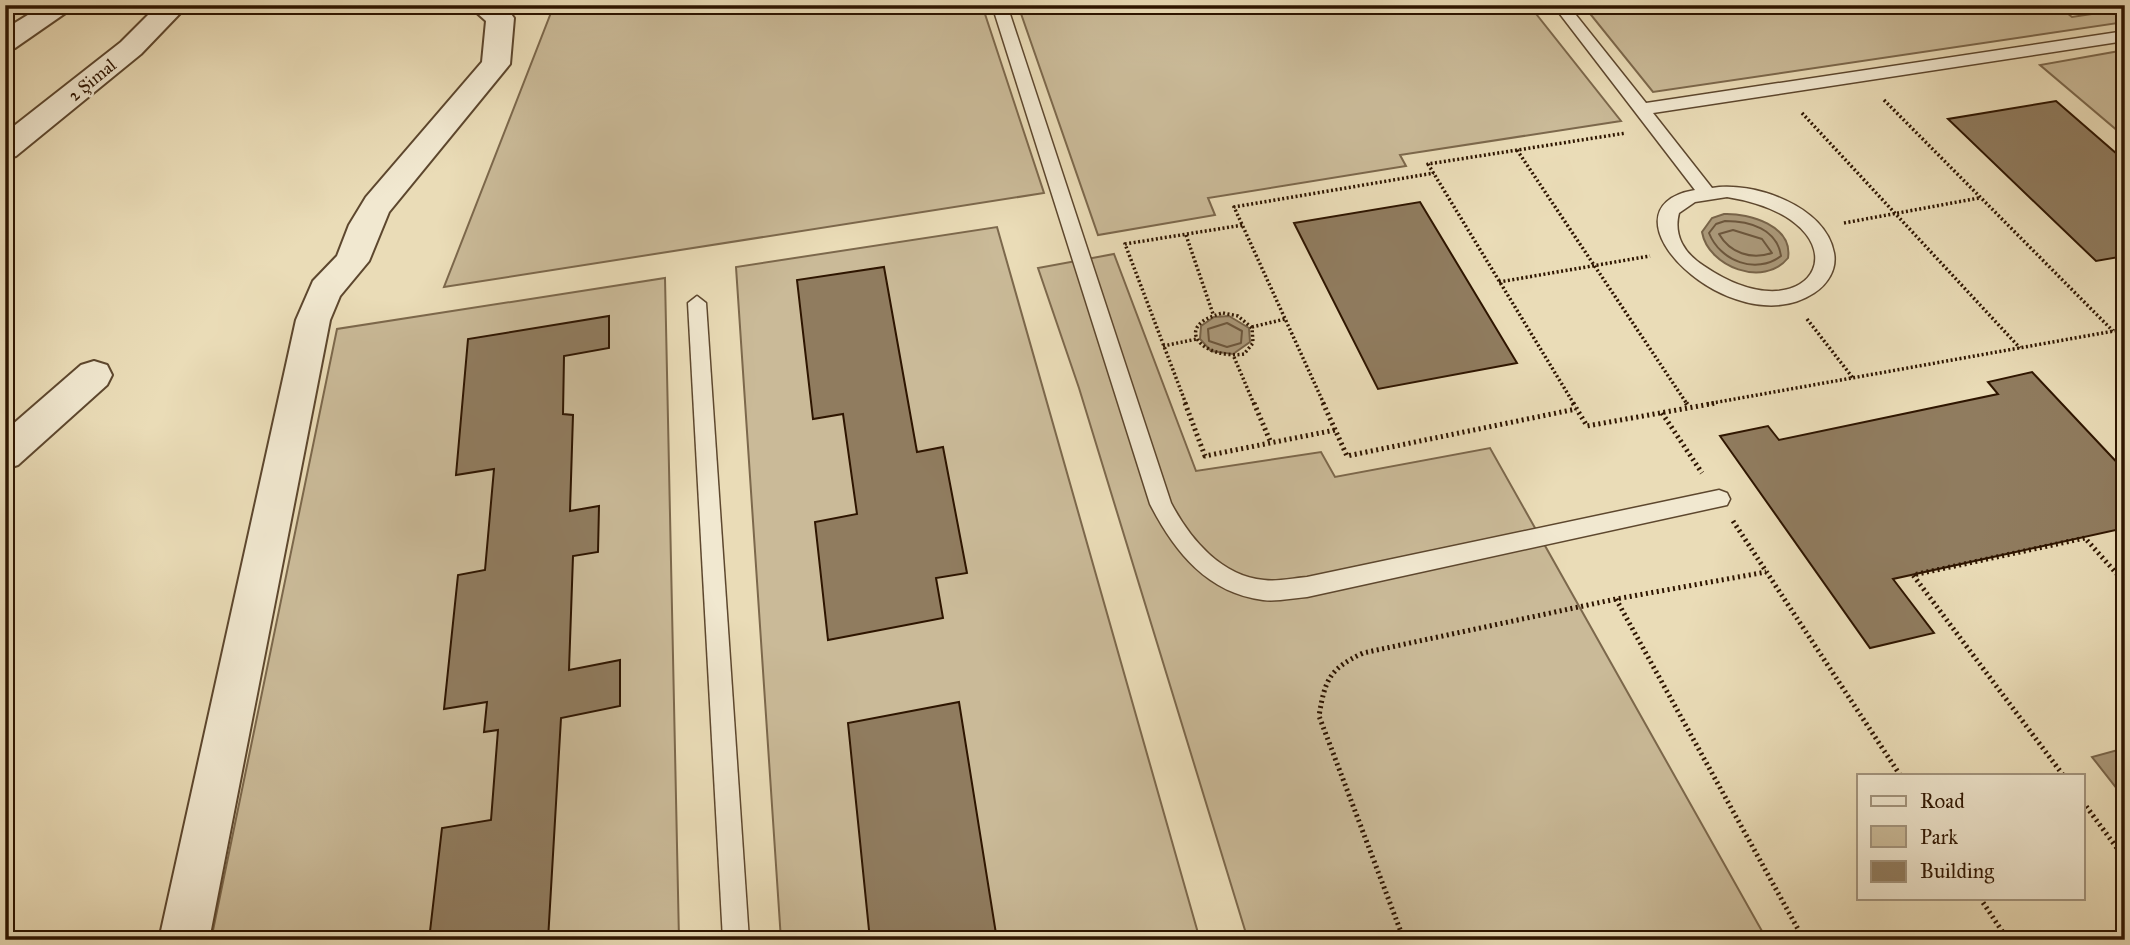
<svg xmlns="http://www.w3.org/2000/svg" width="2130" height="945" font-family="'IM FELL Great Primer',serif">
	<rect width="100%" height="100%" fill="#eadcb7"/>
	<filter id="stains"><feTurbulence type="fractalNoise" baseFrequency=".00286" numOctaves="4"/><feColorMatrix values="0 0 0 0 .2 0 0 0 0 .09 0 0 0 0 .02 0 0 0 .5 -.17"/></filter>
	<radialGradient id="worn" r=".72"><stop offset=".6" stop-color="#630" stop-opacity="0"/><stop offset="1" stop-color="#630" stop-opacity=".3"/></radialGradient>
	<g fill="#caba98" stroke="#7c684c" stroke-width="2">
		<path d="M 554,5 L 982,5 L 1044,193 L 444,287 Z"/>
		<path d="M 1018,5 L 1529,5 L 1621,121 L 1400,155 L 1406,166 L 1208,198 L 1215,215 L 1098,235 Z"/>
		<path d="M 1583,5 L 2057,5 L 2072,17 L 2125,9 L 2125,22 L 1653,92 Z"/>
		<path d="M 2125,50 L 2125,137 L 2040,65 Z"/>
		<path d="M 997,227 L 1200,940 L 781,940 L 736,267 Z"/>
		<path d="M 1114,254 L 1196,471 L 1321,452 L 1335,477 L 1490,448 L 1767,940 L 1248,940 L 1079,388 L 1038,268 Z"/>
		<path d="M 665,278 L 679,940 L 211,940 L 337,329 Z"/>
	</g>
	<g fill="#aa9879" stroke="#786449" stroke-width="2">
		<path d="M 1724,214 C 1750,213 1793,226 1788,258 C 1764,288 1708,267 1702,232 L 1712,218 Z"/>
		<path d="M 1229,316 L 1249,328 L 1250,342 L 1233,354 L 1211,351 L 1200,339 L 1201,326 L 1214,317 Z"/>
		<path d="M 2125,748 L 2125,799 L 2092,757 Z"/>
	</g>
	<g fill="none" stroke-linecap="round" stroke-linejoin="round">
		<g stroke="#6c563c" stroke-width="2">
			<path d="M 1725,221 C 1750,221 1777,229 1781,256 C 1756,275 1720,261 1709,233 L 1716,224 Z"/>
			<path d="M 1733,230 L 1762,239 L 1772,253 C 1751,260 1730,253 1719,234 Z"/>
			<path d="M 1227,323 L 1242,331 L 1241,343 L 1227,347 L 1209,341 L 1208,329 Z"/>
		</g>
	</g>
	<g fill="#907c5f" stroke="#2e1500" stroke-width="2">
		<path d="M 2056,101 L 2125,161 L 2125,256 L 2096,261 L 1948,119 Z"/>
		<path d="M 1420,202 L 1517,363 L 1378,389 L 1294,223 Z"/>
		<path d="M 884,267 L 917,452 L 943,447 L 967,573 L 936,578 L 943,618 L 828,640 L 815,522 L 857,514 L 843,414 L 813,419 L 797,280 Z"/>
		<path d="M 609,316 L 609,348 L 564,356 L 563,414 L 573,415 L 570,511 L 599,506 L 598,552 L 573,556 L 569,670 L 620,660 L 620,706 L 561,718 L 548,940 L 429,940 L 442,828 L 491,820 L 498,730 L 484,732 L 487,702 L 444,709 L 458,575 L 485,570 L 494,469 L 456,475 L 468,339 Z"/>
		<path d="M 2032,372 L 2125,471 L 2125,528 L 1893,579 L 1934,633 L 1870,648 L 1720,436 L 1768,426 L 1779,440 L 1998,394 L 1988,382 Z"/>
		<path d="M 959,702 L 997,940 L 870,940 L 848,723 Z"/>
	</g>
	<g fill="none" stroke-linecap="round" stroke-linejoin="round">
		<defs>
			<g id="lane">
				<path d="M 992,5 L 1007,5 L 1171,503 C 1190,539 1221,576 1264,580 C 1278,582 1293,578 1307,577 L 1719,490 L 1727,493 L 1730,499 L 1727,505 L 1307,597 C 1293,598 1277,602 1263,600 C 1207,593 1174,551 1150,504 Z"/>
				<path d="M 1553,5 L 1568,5 L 1646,103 L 2125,31 L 2125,41 L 1653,113 L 1712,188 C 1753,181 1826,206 1834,253 C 1837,269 1828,284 1814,293 C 1732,347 1590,208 1695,190 ZM 1727,197 C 1874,221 1817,343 1704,266 C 1685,254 1673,236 1679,213 L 1695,202 Z"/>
				<path d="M 697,296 L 706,303 L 749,940 L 723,940 L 688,303 Z"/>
			</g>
			<g id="street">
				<path d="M 44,5 L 77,5 L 15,48 L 5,51 L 5,29 Z"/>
				<path d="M 158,5 L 188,5 L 141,54 L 16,156 L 5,159 L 5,133 L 121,42 Z"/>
				<path d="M 468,5 C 487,5 503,1 514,18 L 510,64 L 389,212 L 369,261 L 340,296 L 330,320 L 209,940 L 159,940 L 296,320 L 313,281 L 337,256 L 349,225 L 366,197 L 482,62 L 486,21 Z"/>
				<path d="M 94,361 L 107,365 L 112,375 L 107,385 L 18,465 L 5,469 L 5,431 L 81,365 Z"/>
			</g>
		</defs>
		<use href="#lane" stroke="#5d472e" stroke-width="3"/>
		<use href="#street" stroke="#5d472e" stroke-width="4"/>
		<g stroke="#2e1500" stroke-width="3.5" stroke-dasharray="2 2.5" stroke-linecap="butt">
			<path d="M 1884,100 L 2113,331"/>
			<path d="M 1802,113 L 2020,348"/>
			<path d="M 1517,150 L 1687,404"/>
			<path d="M 1844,223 L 1979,198"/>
			<path d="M 1186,235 L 1213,314"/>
			<path d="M 1499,282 L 1650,256"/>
			<path d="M 1223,313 L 1238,316 L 1252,328 L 1253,343 L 1244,354 C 1203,360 1170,326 1223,313 Z"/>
			<path d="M 1807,319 L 1853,378"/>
			<path d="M 1252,327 L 1285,319"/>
			<path d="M 1163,346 L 1197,339"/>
			<path d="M 1234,357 L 1254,404"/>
			<path d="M 1186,404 L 1125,244 L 1243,225"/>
			<path d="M 1324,404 L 1234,207 L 1434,173"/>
			<path d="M 1574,404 L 1428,164 L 1626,133"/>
			<path d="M 1707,404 L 2125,329"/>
		</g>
		<g stroke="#2e1500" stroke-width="5" stroke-dasharray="2 3.5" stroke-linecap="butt">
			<path d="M 1185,403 L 1205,456 L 1335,430"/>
			<path d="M 1254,403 L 1271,443"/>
			<path d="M 1323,403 L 1347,456 L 1576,409"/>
			<path d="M 1573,403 L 1587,426 L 1716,403"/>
			<path d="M 1686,403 L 1689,407"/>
			<path d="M 1662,413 L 1702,473"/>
			<path d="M 1733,521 L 1900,775"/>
			<path d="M 1616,599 L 1804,940"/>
			<path d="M 2063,775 L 1913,575 L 2085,538 L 2125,583"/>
			<path d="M 2083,802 L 2125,859"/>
			<path d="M 1980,898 L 2008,940"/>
			<path d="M 1404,940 L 1319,716 C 1325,680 1329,669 1363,653 L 1616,599 L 1766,572"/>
		</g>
		<use href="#lane" fill="#f1e8d0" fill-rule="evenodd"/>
		<use href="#street" fill="#f1e8d0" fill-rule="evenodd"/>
	</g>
	<g text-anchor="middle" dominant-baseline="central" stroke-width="5" stroke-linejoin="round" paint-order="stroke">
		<g font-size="18" fill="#2e1500" stroke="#f1e8d0">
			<text transform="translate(92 80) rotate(-39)">2 Şimal</text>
		</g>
	</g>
	<rect width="2130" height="945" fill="none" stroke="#eadcb7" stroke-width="28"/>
	<rect x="7" y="7" width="2116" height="931" fill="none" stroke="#2e1500" stroke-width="3.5"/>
	<rect x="14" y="14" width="2102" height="917" fill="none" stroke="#2e1500" stroke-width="2"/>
	<rect x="1857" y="774" width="228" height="126" fill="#f1e8d0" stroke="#a3947d" stroke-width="2"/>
	<rect x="1871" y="796" width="35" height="10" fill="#f1e8d0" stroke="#a3947d" stroke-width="2"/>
	<text x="1920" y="808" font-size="21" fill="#2e1500">Road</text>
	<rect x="1871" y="826" width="35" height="21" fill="#caba98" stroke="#a3947d" stroke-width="2"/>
	<text x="1920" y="844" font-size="21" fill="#2e1500">Park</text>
	<rect x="1871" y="861" width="35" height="21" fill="#907c5f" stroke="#a3947d" stroke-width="2"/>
	<text x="1920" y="878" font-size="21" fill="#2e1500">Building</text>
	<rect width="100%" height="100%" filter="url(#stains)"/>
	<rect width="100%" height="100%" fill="url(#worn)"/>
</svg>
